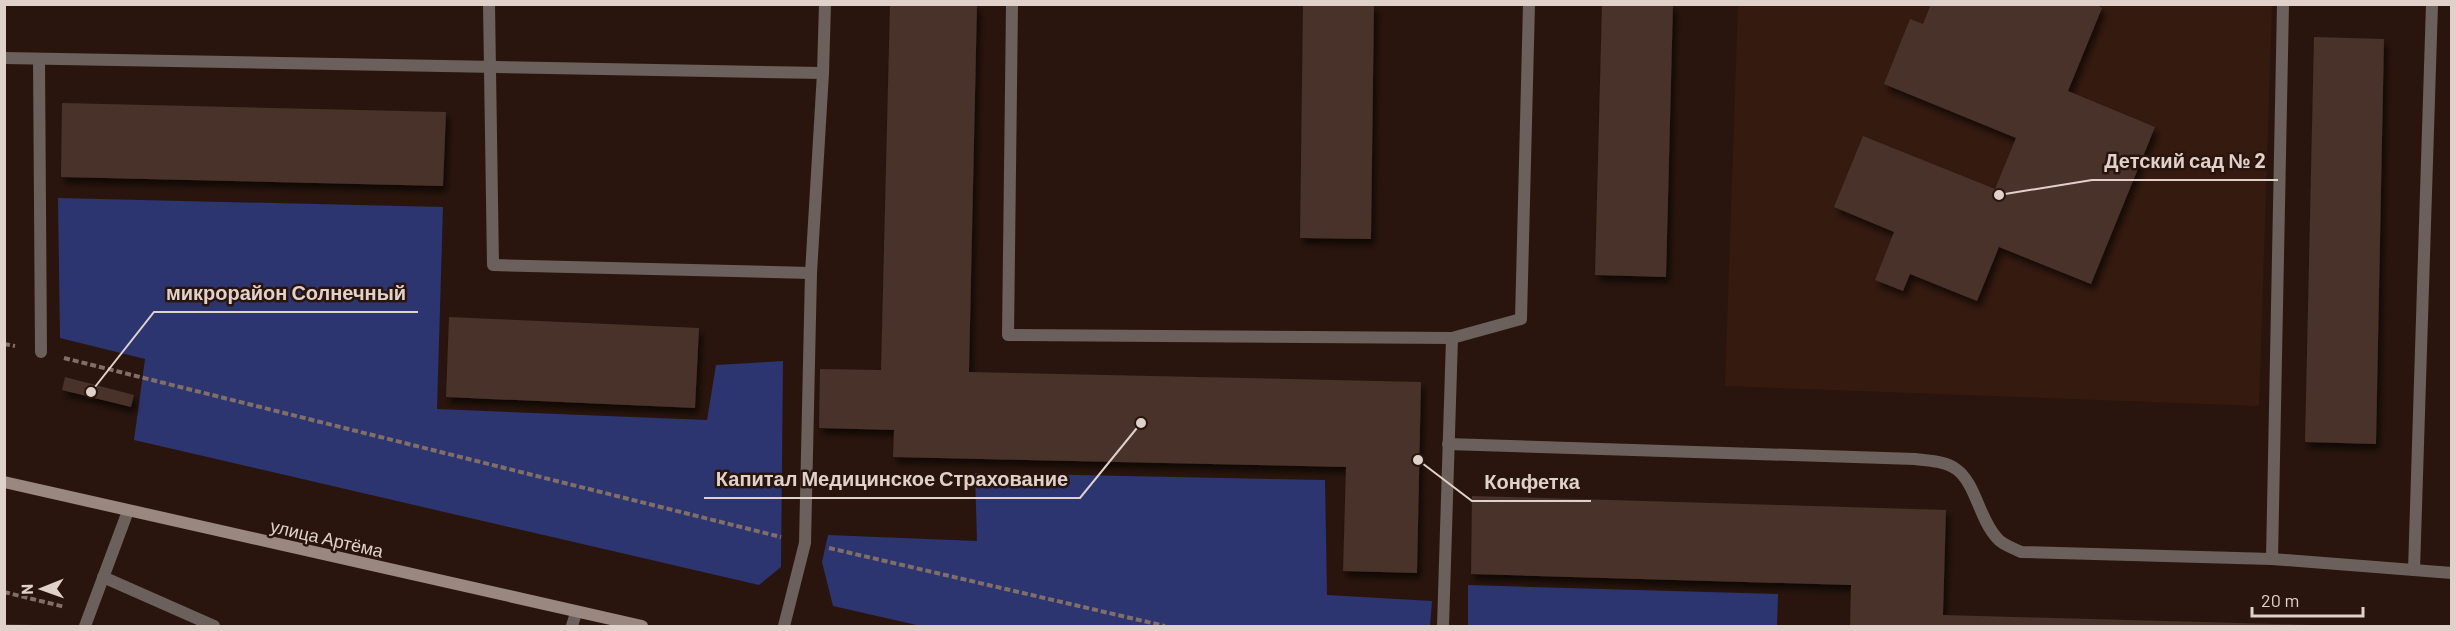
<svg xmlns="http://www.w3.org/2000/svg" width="2456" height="631" font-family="Barlow,sans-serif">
	<defs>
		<filter id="shadow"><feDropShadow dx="3.5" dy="6" stdDeviation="3" flood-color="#0009"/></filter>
	</defs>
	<rect width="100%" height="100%" fill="#29150d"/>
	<path fill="#351a10" d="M 1738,5 L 2272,5 L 2259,406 L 1725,386 Z"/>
	<g fill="#2c3570">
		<path d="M 58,198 L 443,207 L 437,409 L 707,420 L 716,365 L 783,361 L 781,567 L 759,585 L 134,440 L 145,359 L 60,338 Z"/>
		<path d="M 975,473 L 1325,480 L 1327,595 L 1432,601 L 1430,626 L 921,626 L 833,606 L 822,562 L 828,535 L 977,541 Z"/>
		<path d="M 1468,585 L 1778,594 L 1777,626 L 1468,626 Z"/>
	</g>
	<g fill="#483229" filter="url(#shadow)">
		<path d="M 890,4 L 977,4 L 969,372 L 1421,382 L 1417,573 L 1343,571 L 1346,467 L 893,457 L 894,430 L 819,428 L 820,369 L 881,370 Z"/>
		<path d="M 1303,4 L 1374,4 L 1371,239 L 1300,238 Z"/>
		<path d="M 1602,4 L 1673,4 L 1666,277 L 1595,275 Z"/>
		<path d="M 1931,4 L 2095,4 L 2102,8 L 2068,91 L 2155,127 L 2091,284 L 1999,247 L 1977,301 L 1910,274 L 1903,291 L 1875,280 L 1894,232 L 1834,207 L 1863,136 L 1995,189 L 2016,138 L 1884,84 L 1910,19 L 1923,24 Z"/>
		<path d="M 2314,37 L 2384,39 L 2376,444 L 2305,442 Z"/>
		<path d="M 62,103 L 446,112 L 443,186 L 61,177 Z"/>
		<path d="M 449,317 L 699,328 L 695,408 L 446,397 Z"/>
		<path d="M 65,377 L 134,395 L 131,407 L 62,390 Z"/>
		<path d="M 1472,496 L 1946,510 L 1943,615 L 2315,625 L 2315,626 L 1850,626 L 1851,585 L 1471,574 Z"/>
		<path d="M 4,624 L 36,625 L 36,626 L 4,626 Z"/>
	</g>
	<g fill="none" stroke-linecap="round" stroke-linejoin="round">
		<g stroke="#806e67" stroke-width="4" stroke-dasharray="6 3" stroke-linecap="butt">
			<path d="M 4,344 L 15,346"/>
			<path d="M 64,358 L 781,537"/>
			<path d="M 829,548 L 1165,626"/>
			<path d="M 4,592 L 65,607"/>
		</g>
		<g stroke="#6b605b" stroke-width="12">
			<path d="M 489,4 L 493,265 L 811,273"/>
			<path d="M 1012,4 L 1008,335 L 1452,338 L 1521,319 L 1529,4"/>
			<path d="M 4,58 L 823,73"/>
			<path d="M 39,59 L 41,352"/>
			<path d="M 1448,444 L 1915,459 C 1929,461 1945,461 1956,469 C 1976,483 1979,519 1997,538 C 2002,545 2014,548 2021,552 L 2272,559 L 2452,573"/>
			<path d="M 2272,559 L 2283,4"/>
			<path d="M 2414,570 L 2432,4"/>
			<path d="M 103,577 L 214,626"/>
			<path d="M 85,626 L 128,511"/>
			<path d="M 572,626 L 576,613"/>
			<path d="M 784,626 L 805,543 L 811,273 L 823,73 L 825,4"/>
			<path d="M 1443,626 L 1452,338"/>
		</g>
		<path stroke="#998780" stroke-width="12" d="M 4,482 L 642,626"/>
	</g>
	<g text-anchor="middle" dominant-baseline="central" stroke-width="5" stroke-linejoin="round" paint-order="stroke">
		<g font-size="18" fill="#e0d1cb" stroke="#29150d">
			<text transform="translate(327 538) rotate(13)">улица Артёма</text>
		</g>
	</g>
	<path fill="none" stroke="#e0d1cb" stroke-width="2" d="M1999 195L2092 180H2278M91 392L154 312H418M1141 423L1080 498H704M1418 460L1472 501H1591"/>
	<g fill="#e0d1cb" stroke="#29150d" stroke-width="2">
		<circle cx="1999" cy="195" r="6"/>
		<circle cx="91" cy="392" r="6"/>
		<circle cx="1141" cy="423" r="6"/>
		<circle cx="1418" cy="460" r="6"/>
	</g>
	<g font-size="20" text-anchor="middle" font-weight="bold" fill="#e0d1cb" stroke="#29150d" stroke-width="5" stroke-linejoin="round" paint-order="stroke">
		<text x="2185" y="168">Детский сад № 2</text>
		<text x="286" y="300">микрорайон Солнечный</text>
		<text x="892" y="486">Капитал Медицинское Страхование</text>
		<text x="1532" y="489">Конфетка</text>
	</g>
	<rect width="2456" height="631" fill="none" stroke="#e0d1cb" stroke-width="12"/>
	<g transform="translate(42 589) rotate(269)" stroke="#29150d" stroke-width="4.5" paint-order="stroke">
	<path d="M0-4.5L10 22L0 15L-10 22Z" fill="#e0d1cb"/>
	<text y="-9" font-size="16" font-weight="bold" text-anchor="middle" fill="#e0d1cb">N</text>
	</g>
	<path d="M2252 607v9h111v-9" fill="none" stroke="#e0d1cb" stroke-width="3"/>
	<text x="2261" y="607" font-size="18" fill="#e0d1cb" stroke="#29150d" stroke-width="4.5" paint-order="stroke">20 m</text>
</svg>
